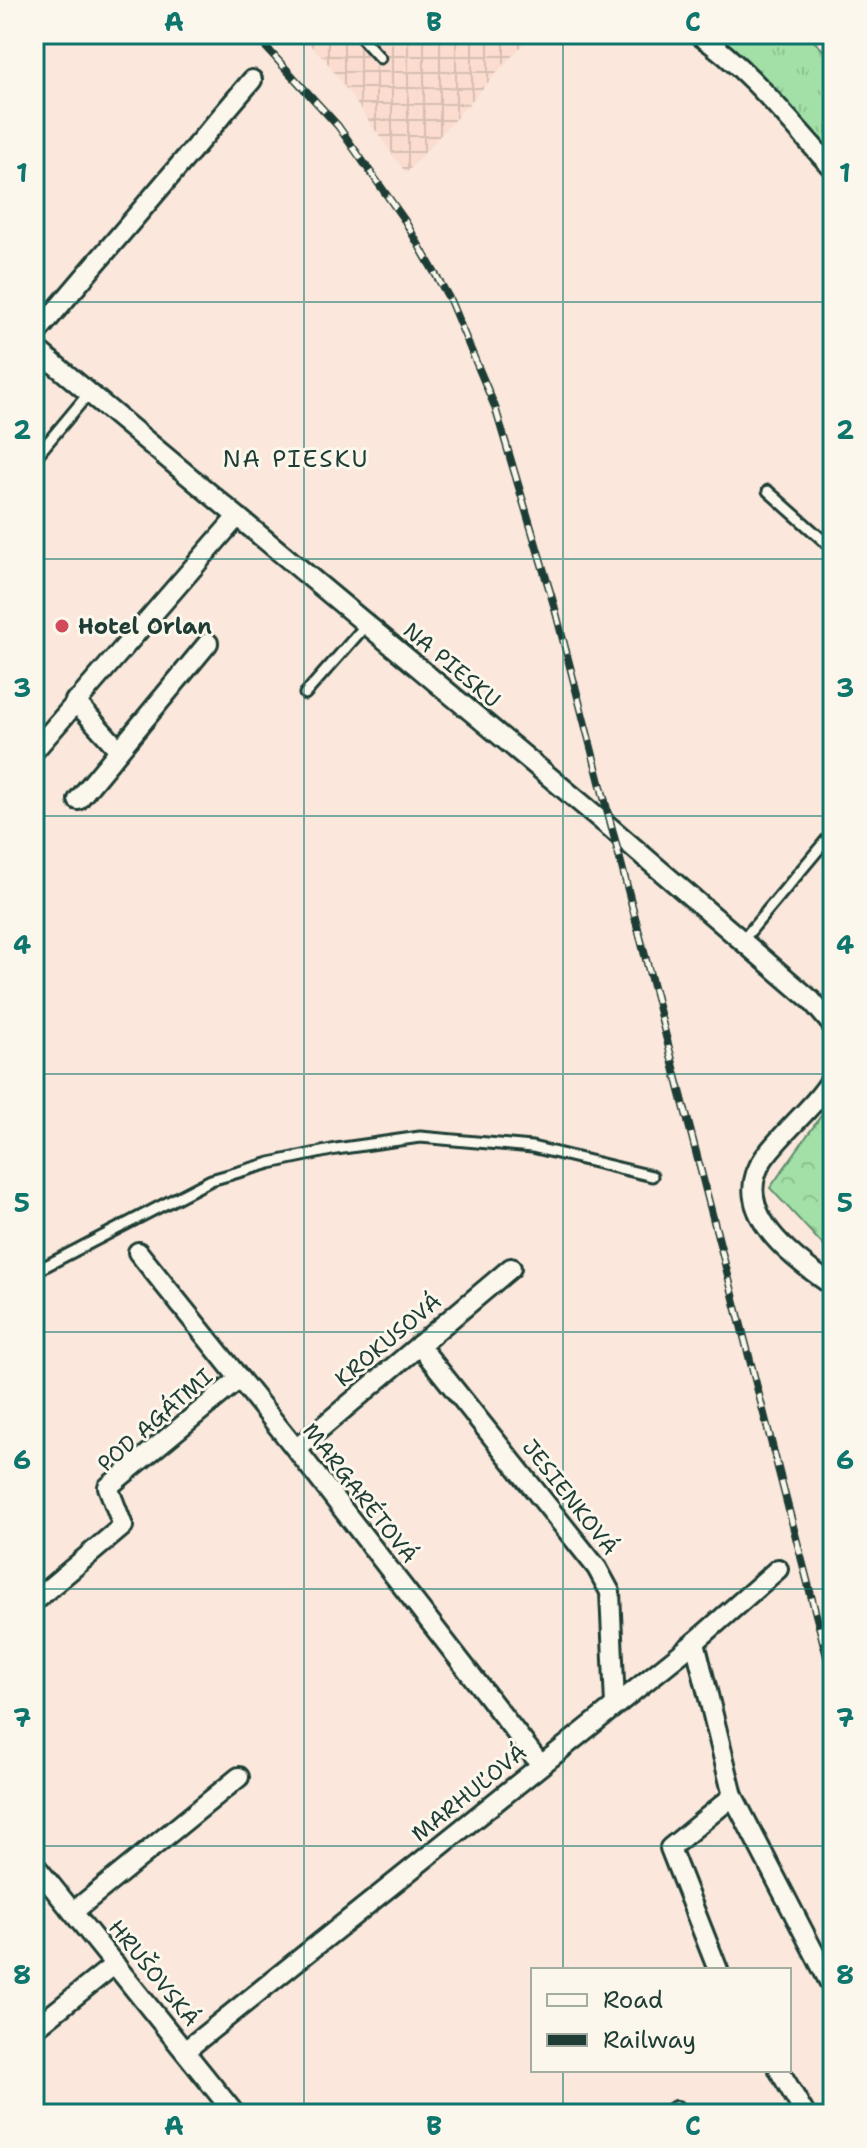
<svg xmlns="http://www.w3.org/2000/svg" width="867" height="2148" font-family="'Shantell Sans',sans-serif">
	<defs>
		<pattern id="industrial-grid" width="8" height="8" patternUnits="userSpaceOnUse" patternTransform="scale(2)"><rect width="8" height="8" fill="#fbdccf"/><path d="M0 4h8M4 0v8" fill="none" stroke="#d7beb2"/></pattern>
		<pattern id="grass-tufts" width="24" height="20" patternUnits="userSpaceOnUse" patternTransform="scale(2)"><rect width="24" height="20" fill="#a3e0a7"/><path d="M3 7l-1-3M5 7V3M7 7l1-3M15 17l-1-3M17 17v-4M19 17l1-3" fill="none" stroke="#8cc190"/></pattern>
		<pattern id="forest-crowns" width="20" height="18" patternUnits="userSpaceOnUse" patternTransform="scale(2)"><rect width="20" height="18" fill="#a3e0a7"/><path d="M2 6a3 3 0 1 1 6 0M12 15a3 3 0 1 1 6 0" fill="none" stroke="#8cc190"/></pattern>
	</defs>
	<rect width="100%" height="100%" fill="#fbe7db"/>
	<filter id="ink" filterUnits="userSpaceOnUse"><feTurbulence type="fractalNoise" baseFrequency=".0125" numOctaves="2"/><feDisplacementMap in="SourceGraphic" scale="16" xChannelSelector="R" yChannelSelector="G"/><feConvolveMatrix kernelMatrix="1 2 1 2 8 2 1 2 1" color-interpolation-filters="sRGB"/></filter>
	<g filter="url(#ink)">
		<path fill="url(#industrial-grid)" d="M 298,34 L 532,34 L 406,173 L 324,58 Z"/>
		<path fill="url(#grass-tufts)" stroke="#618e6e" stroke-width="2" d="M 717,34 L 806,34 L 833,59 L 833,155 L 766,83 Z"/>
		<path fill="url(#forest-crowns)" stroke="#618e6e" stroke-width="2" d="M 833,1099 L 833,1256 L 770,1188 Z"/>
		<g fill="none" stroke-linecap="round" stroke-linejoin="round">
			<defs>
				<g id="service">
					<path d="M 358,34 L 380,58"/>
					<path d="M 34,459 L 89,393"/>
					<path d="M 768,491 L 833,549"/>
					<path d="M 305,694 L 366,625"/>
					<path d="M 742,941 L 833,832"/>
					<path d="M 34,1272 L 211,1180 L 270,1163 L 336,1149 L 420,1137 L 532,1147 L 652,1176"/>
				</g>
				<g id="minor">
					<path d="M 698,34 C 749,69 791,123 833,169"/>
					<path d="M 34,336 L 252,80"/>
					<path d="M 34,347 L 612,829 L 811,1000 L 833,1026"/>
					<path d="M 75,701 L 119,750"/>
					<path d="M 34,751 L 237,517"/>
					<path d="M 78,800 L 208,643"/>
					<path d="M 833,1077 C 814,1108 785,1129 764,1158 C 727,1211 795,1260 833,1286"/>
					<path d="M 138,1252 L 296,1449 L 541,1765"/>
					<path d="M 419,1345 L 597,1568 L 610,1592 L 615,1705"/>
					<path d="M 296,1449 L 511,1268"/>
					<path d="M 34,1601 L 123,1526 L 108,1487 L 239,1379"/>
					<path d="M 695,1642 L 733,1796 L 833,1989"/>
					<path d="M 34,1864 L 235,2114"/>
					<path d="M 73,1912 L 239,1777"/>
					<path d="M 718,1970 L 670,1848 L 733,1796"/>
					<path d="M 34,2029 L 115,1964"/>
					<path d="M 186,2050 L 695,1642 L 778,1569"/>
					<path d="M 779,2070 L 805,2114"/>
					<path d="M 672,2114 L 676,2111"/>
				</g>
			</defs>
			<use href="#service" stroke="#1f3d34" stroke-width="15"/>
			<use href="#minor" stroke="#1f3d34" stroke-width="24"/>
			<use href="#service" stroke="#fbf7ec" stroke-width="9"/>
			<use href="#minor" stroke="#fbf7ec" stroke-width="18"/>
			<defs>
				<path id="rail" d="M 254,34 L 338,126 L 405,221 L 449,298 L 495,407 L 554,605 L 833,1680"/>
			</defs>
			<use href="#rail" stroke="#1f3d34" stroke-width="8"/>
			<use href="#rail" stroke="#fbf7ec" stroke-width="5" stroke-dasharray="15" stroke-linecap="butt"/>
		</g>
	</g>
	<path fill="none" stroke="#0f766e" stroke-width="2" stroke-opacity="0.55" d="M 304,34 L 304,2114M 563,34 L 563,1970M 34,302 L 833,302M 34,559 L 833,559M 34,816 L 833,816M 34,1074 L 833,1074M 34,1332 L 833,1332M 34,1589 L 833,1589M 34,1846 L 833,1846M 563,2070 L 563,2114"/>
	<circle fill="#d1495b" stroke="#fbf7ec" stroke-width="3" cx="62" cy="626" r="8"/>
	<g text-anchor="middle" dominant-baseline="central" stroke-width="6" stroke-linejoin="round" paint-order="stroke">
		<g font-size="22" font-weight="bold" fill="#1f3d34" stroke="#fbf7ec" text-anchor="start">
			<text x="78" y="626">Hotel Orlan</text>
		</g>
		<g font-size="22" fill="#1f3d34" stroke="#fbf7ec">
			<text transform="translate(452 665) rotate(40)">NA PIESKU</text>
			<text transform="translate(388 1340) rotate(-40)">KROKUSOVÁ</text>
			<text transform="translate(155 1420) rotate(-41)">POD AGÁTMI</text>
			<text transform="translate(360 1493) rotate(52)">MARGARÉTOVÁ</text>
			<text transform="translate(570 1497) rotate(52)">JESIENKOVÁ</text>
			<text transform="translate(469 1793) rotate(-39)">MARHUĽOVÁ</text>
			<text transform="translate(154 1973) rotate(51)">HRUŠOVSKÁ</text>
		</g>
		<g font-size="24" letter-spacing="2" fill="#1f3d34" stroke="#fbf7ec">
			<text x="296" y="459">NA PIESKU</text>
		</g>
	</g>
	<rect width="867" height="2148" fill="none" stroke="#fbf7ec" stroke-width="88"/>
	<rect x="531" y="1968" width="260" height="104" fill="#fbf7ec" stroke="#a3ada2" stroke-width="2"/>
	<rect x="547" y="1994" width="40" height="12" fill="#fbf7ec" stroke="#a3ada2" stroke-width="2"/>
	<text x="603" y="2008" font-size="24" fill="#1f3d34">Road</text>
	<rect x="547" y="2034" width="40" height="12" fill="#1f3d34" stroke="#a3ada2" stroke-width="2"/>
	<text x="603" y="2048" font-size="24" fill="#1f3d34">Railway</text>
	<rect x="44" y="44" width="779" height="2060" fill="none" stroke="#0f766e" stroke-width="3"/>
	<g font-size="26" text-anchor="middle" font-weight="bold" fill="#0f766e">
		<text x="174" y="31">A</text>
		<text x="434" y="31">B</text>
		<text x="693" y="31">C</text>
		<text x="22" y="182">1</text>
		<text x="845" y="182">1</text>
		<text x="22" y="439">2</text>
		<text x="845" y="439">2</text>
		<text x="22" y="697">3</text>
		<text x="845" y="697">3</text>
		<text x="22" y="954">4</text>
		<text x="845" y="954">4</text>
		<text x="22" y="1212">5</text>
		<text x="845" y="1212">5</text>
		<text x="22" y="1469">6</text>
		<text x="845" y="1469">6</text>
		<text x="22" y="1727">7</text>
		<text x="845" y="1727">7</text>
		<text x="22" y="1984">8</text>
		<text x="845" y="1984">8</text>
		<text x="174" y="2135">A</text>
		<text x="434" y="2135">B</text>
		<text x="693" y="2135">C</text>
	</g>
</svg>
